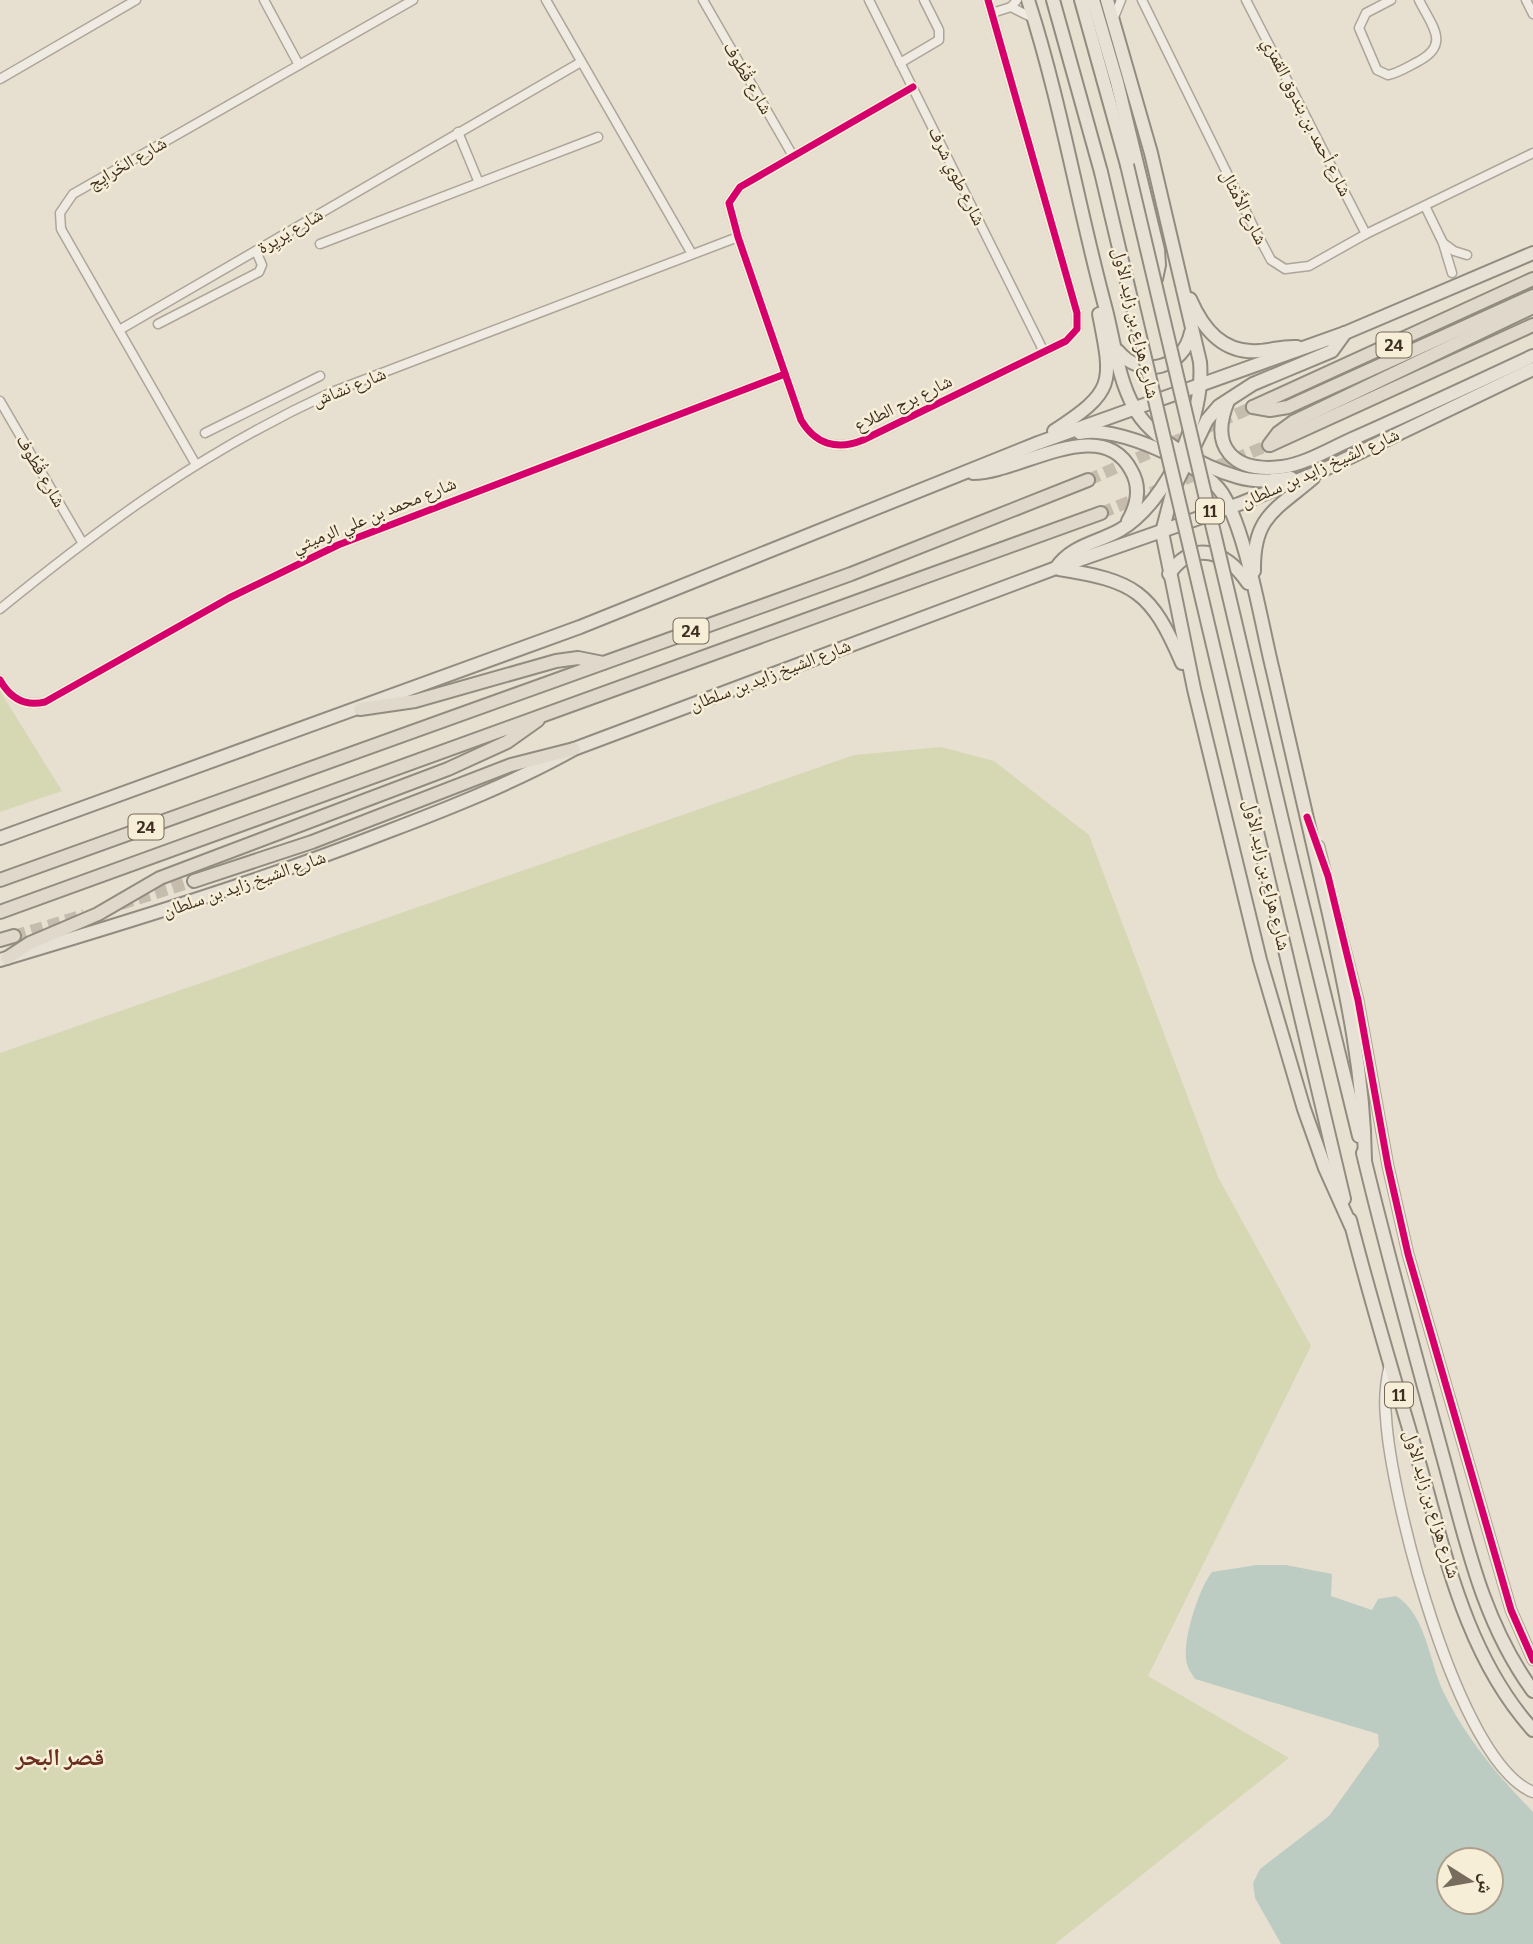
<svg xmlns="http://www.w3.org/2000/svg" width="1533" height="1944" font-family="Bitter,'Noto Naskh Arabic',serif">
	<rect width="100%" height="100%" fill="#e7e0d1"/>
	<g fill="#d6d7b3">
		<path d="M 0,691 L 62,791 L 0,812 Z"/>
		<path d="M 941,747 L 994,761 L 1089,835 L 1218,1177 L 1311,1346 L 1148,1676 L 1289,1758 L 1055,1944 L 0,1944 L 0,1053 L 854,755 Z"/>
	</g>
	<path fill="#bcccc2" fill-rule="evenodd" d="M 1257,1565 L 1286,1565 L 1332,1574 L 1331,1596 L 1372,1610 L 1378,1599 L 1396,1596 C 1426,1614 1429,1661 1443,1691 C 1465,1737 1498,1776 1533,1812 L 1533,1944 L 1281,1944 L 1255,1898 L 1253,1883 L 1260,1869 L 1329,1816 L 1379,1746 L 1378,1734 L 1195,1679 C 1192,1674 1188,1669 1187,1664 C 1181,1643 1199,1588 1212,1572 ZM 1449,1860 L 1491,1860 L 1491,1902 L 1449,1902 Z"/>
	<g fill="none" stroke-linecap="round" stroke-linejoin="round">
		<g stroke="#c5bcae" stroke-width="12" stroke-dasharray="12 6" stroke-linecap="butt">
			<path d="M 1088,480 L 1253,407"/>
			<path d="M 1101,513 L 1269,445"/>
			<path d="M 121,904 L 194,881"/>
			<path d="M 14,936 L 84,915"/>
		</g>
		<defs>
			<g id="minor">
				<path d="M 264,0 L 299,65"/>
				<path d="M 546,0 L 692,254"/>
				<path d="M 703,0 L 793,156"/>
				<path d="M 869,0 L 1044,352"/>
				<path d="M 1142,0 L 1254,228 L 1271,260 L 1285,269 L 1309,266 L 1366,234 L 1533,153"/>
				<path d="M 1246,0 L 1366,234"/>
				<path d="M 1391,0 L 1366,13 L 1359,28 L 1377,70 L 1388,75 C 1399,73 1409,66 1419,61 C 1451,44 1431,25 1419,0"/>
				<path d="M 1526,0 L 1533,14"/>
				<path d="M 1011,7 L 1033,18"/>
				<path d="M 992,13 L 1011,7 L 1017,0"/>
				<path d="M 1113,20 L 1121,0"/>
				<path d="M 900,63 L 939,40 L 939,30 L 924,0"/>
				<path d="M 0,79 L 136,0"/>
				<path d="M 913,87 L 740,187 L 729,203 L 738,237 L 801,420 C 815,444 837,451 863,440 L 1066,341 L 1077,329 L 1077,313 L 988,0"/>
				<path d="M 458,132 L 479,183"/>
				<path d="M 1425,206 L 1443,243 L 1452,273"/>
				<path d="M 1443,243 L 1454,251 L 1467,255"/>
				<path d="M 320,244 L 598,137"/>
				<path d="M 158,324 L 259,272 L 262,265 L 256,251"/>
				<path d="M 121,329 L 581,62"/>
				<path d="M 0,401 L 82,542"/>
				<path d="M 205,433 L 320,376"/>
				<path d="M 195,463 L 61,229 L 60,213 L 73,194 L 413,0"/>
				<path d="M 0,609 C 108,521 204,451 332,392 L 738,237"/>
				<path d="M 0,680 C 10,698 24,707 45,702 L 229,598 L 338,545 L 785,374"/>
			</g>
			<g id="tertiary">
				<path d="M 1319,846 L 1358,1000 L 1388,1166 L 1408,1254 L 1511,1610 L 1533,1660"/>
				<path d="M 1390,1364 C 1386,1381 1384,1399 1386,1417 C 1390,1494 1457,1762 1533,1792"/>
			</g>
			<g id="primary">
				<path d="M 1028,0 C 1061,102 1078,207 1106,310 C 1114,341 1118,379 1134,407 C 1151,440 1203,467 1238,477 C 1255,482 1273,481 1291,478"/>
				<path d="M 1053,0 L 1101,172"/>
				<path d="M 1081,0 L 1127,165"/>
				<path d="M 1093,0 L 1117,82 L 1158,250 L 1159,265 L 1156,279"/>
				<path d="M 1190,299 C 1203,329 1223,354 1259,351 C 1272,350 1284,346 1297,347"/>
				<path d="M 1345,333 L 1332,351 L 1253,384 L 1219,406 L 1207,420 L 1173,490 L 1162,532 L 1194,689 L 1260,960 L 1304,1109 L 1325,1168 L 1351,1226"/>
				<path d="M 1118,351 C 1142,380 1184,368 1191,332"/>
				<path d="M 1228,401 C 1209,447 1233,473 1282,467 C 1305,464 1330,449 1352,439 C 1413,412 1473,384 1533,356"/>
				<path d="M 1054,431 C 1115,391 1113,384 1099,314"/>
				<path d="M 1080,433 C 1115,424 1203,464 1222,493 C 1247,533 1261,623 1273,671 C 1292,752 1311,833 1329,914 C 1347,996 1364,1075 1365,1160"/>
				<path d="M 973,473 C 1020,473 1101,413 1131,470 C 1141,487 1138,504 1128,521"/>
				<path d="M 1056,568 C 1072,545 1097,543 1120,530 C 1168,502 1205,416 1200,362 L 1151,153 L 1107,0"/>
				<path d="M 1059,569 C 1135,581 1151,591 1182,663"/>
				<path d="M 1254,571 C 1253,516 1276,510 1313,478"/>
				<path d="M 1169,574 C 1194,538 1227,552 1248,583"/>
				<path d="M 0,838 L 580,627 L 1038,443 L 1345,333 L 1533,253"/>
				<path d="M 1291,858 L 1359,1136"/>
				<path d="M 1264,861 L 1344,1199"/>
				<path d="M 0,960 C 131,921 261,881 389,831 C 452,807 515,782 574,749 L 1056,568 L 1239,504 L 1323,470 L 1533,369"/>
				<path d="M 1363,1153 C 1387,1254 1415,1353 1442,1453 C 1465,1536 1481,1620 1533,1691"/>
				<path d="M 1350,1220 C 1370,1298 1393,1375 1416,1452 C 1444,1547 1464,1654 1533,1730"/>
			</g>
			<g id="trunk">
				<path d="M 1253,407 L 1533,279"/>
				<path d="M 1253,407 L 1270,410 L 1288,407 L 1533,296"/>
				<path d="M 1269,445 L 1278,433 L 1293,422 L 1533,307"/>
				<path d="M 1270,445 L 1533,325"/>
				<path d="M 360,709 L 415,701 L 556,661 L 578,658 L 603,663"/>
				<path d="M 0,880 L 851,574 L 1088,480"/>
				<path d="M 194,881 L 312,842 L 511,765 L 574,749"/>
				<path d="M 0,912 L 1101,513"/>
				<path d="M 0,940 L 14,936"/>
				<path d="M 7,958 L 30,943 L 98,914 L 160,878 L 448,769 L 507,742 L 538,720"/>
			</g>
		</defs>
		<use href="#minor" stroke="#ada599" stroke-width="11"/>
		<use href="#tertiary" stroke="#ada599" stroke-width="13"/>
		<use href="#primary" stroke="#928b80" stroke-width="16"/>
		<use href="#trunk" stroke="#928b80" stroke-width="16"/>
		<use href="#minor" stroke="#efebe3" stroke-width="8"/>
		<use href="#tertiary" stroke="#efebe3" stroke-width="10"/>
		<use href="#primary" stroke="#e6e1d4" stroke-width="12"/>
		<use href="#trunk" stroke="#e0d9cb" stroke-width="12"/>
		<defs>
			<g id="primary-bridge">
				<path d="M 1127,165 L 1291,858"/>
				<path d="M 1101,172 L 1264,861"/>
			</g>
		</defs>
		<use href="#primary-bridge" stroke="#928b80" stroke-width="16" stroke-linecap="butt"/>
		<use href="#primary-bridge" stroke="#e6e1d4" stroke-width="12"/>
		<defs>
			<g id="cycleway">
				<path d="M 913,87 L 740,187 L 729,203 L 738,237 L 801,420 C 815,444 837,451 863,440 L 1066,341 L 1077,329 L 1077,313 L 988,0"/>
				<path d="M 0,680 C 10,698 24,707 45,702 L 229,598 L 338,545 L 785,374"/>
				<path d="M 1307,817 L 1328,876 L 1358,1000 L 1388,1166 L 1408,1254 L 1511,1610 L 1533,1660"/>
			</g>
		</defs>
		<use href="#cycleway" stroke="#f7eed8" stroke-width="11"/>
		<use href="#cycleway" stroke="#d6006c" stroke-width="7"/>
	</g>
	<g text-anchor="middle" dominant-baseline="central" stroke-width="5" stroke-linejoin="round" paint-order="stroke">
		<g fill="#f7eed8" stroke="#756857" stroke-width="2">
			<rect x="1376.5" y="332.5" width="35" height="25" rx="5"/>
			<rect x="1196" y="498.5" width="28" height="25" rx="5"/>
			<rect x="673.5" y="618.5" width="35" height="25" rx="5"/>
			<rect x="128.5" y="814.5" width="35" height="25" rx="5"/>
			<rect x="1385" y="1382.5" width="28" height="25" rx="5"/>
		</g>
		<g font-size="16" font-weight="bold" fill="#3d2e20">
			<text x="1394" y="345">24</text>
			<text x="1210" y="511">11</text>
			<text x="691" y="631">24</text>
			<text x="146" y="827">24</text>
			<text x="1399" y="1395">11</text>
		</g>
		<g font-size="18" fill="#3d2e20" stroke="#f7eed8">
			<text transform="translate(748 78) rotate(60)">شارع قُطُوف</text>
			<text transform="translate(1307 117) rotate(63)">شارع أحمد بن بندوق القمزي</text>
			<text transform="translate(127 163) rotate(-30)">شارع الخَرايِج</text>
			<text transform="translate(957 176) rotate(64)">شارع طوي شرف</text>
			<text transform="translate(1244 207) rotate(63)">شارع الأَمْثال</text>
			<text transform="translate(290 231) rotate(-30)">شارع يَريِرة</text>
			<text transform="translate(1136 323) rotate(77)">شارع هزاع بن زايد الأول</text>
			<text transform="translate(349 387) rotate(-22)">شارع نشاش</text>
			<text transform="translate(903 403) rotate(-26)">شارع برج الطلاع</text>
			<text transform="translate(1320 468) rotate(-24)">شارع الشيخ زايد بن سلطان</text>
			<text transform="translate(41 471) rotate(60)">شارع قُطُوف</text>
			<text transform="translate(374 515) rotate(-22)">شارع محمد بن علي الرميثي</text>
			<text transform="translate(770 675) rotate(-21)">شارع الشيخ زايد بن سلطان</text>
			<text transform="translate(1267 875) rotate(77)">شارع هزاع بن زايد الأول</text>
			<text transform="translate(244 884) rotate(-19)">شارع الشيخ زايد بن سلطان</text>
			<text transform="translate(1432 1504) rotate(73)">شارع هزاع بن زايد الأول</text>
		</g>
		<g font-size="24" font-weight="bold" fill="#6b2e1e" stroke="#f7eed8">
			<text x="60" y="1757">قصر البحر</text>
		</g>
	</g>
	<g transform="translate(1470 1881) rotate(101)"><circle r="33" fill="#f7eed8" stroke="#ada18e" stroke-width="2"/>
	<path d="M0-5L12 26L0 18L-12 26Z" fill="#786c5e"/>
	<text y="-10" font-size="19" font-weight="bold" text-anchor="middle" fill="#3d2e20">ش</text>
	</g>
</svg>
